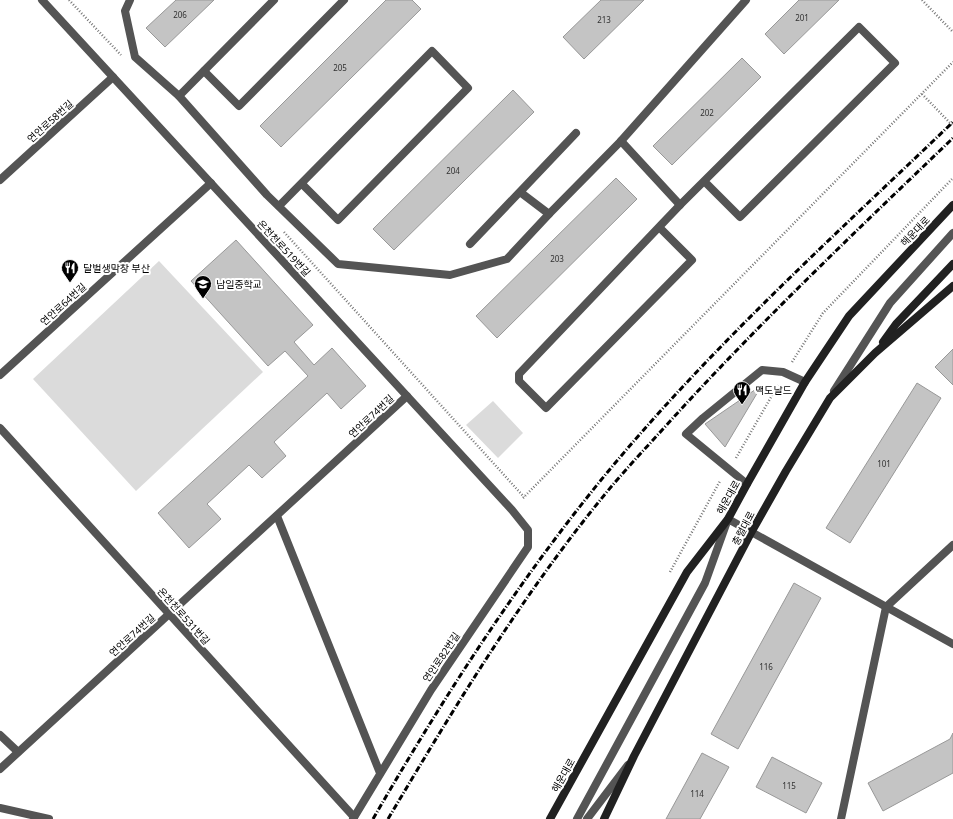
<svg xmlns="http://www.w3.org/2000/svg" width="953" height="819" font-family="'Noto Sans','Noto Sans KR',sans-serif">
	<rect width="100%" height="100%" fill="#fff"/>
	<g fill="#dbdbdb">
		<path d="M 159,261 L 263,372 L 136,491 L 33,379 Z"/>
		<path d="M 493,401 L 523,433 L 498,458 L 466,425 Z"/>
	</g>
	<g fill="#c4c4c4" stroke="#989898">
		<path d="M 176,0 L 214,0 L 165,47 L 146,28 Z"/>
		<path d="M 386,0 L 412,0 L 421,9 L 281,147 L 260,126 Z"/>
		<path d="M 601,0 L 644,0 L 584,59 L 563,37 Z"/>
		<path d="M 799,0 L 839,0 L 784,54 L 765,34 Z"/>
		<path d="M 742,58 L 761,77 L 672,165 L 653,146 Z"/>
		<path d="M 513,90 L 534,112 L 394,250 L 373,229 Z"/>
		<path d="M 616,178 L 637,199 L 497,338 L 476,316 Z"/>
		<path d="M 236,240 L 313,325 L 294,342 L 314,365 L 332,348 L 366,386 L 341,409 L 327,393 L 274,442 L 286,456 L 262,478 L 249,465 L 207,504 L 221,519 L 189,548 L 158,513 L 308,376 L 285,351 L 268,366 L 191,281 Z"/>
		<path d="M 953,349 L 953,385 L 935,367 Z"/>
		<path d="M 917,383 L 941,398 L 850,543 L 826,528 Z"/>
		<path d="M 762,385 L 725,447 L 705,424 Z"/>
		<path d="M 794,583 L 821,598 L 738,749 L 711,734 Z"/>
		<path d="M 953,733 L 953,773 L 883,811 L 868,783 L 950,739 Z"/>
		<path d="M 702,753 L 729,767 L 700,819 L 666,819 Z"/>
		<path d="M 772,757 L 822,783 L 806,813 L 756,787 Z"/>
	</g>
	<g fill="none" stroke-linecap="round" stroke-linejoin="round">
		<g stroke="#767676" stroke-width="2.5" stroke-dasharray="1 2" stroke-linecap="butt">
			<path d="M 69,0 L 121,55"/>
			<path d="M 922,0 L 953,32"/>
			<path d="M 922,94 L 953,126"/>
			<path d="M 284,232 L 524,497"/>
			<path d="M 792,362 L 823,313 L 953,178"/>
			<path d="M 736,458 L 778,385"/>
			<path d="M 523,498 L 953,62"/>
			<path d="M 670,572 L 720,481"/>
		</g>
		<g stroke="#545454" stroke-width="8">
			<path d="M 130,0 L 125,11 L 135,57 L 179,96 L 267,195 L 338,264 L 450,275 L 507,259 L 549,214"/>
			<path d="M 204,71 L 239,106 L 344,0"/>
			<path d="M 179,96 L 274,0"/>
			<path d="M 621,141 L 680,205"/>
			<path d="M 279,206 L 432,51 L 468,88 L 338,220 L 302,184"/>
			<path d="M 659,227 L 692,260 L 546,408 L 519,381 L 519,374 L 659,227 L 680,205 L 859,27 L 895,63 L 740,217 L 705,182"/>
			<path d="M 470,244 L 576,133 L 520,192 L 549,214 L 621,141 L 746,0"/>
			<path d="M 834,391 L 890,303 L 953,233"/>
			<path d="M 747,484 L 686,434 L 703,418 L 762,370 L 783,372 L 805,382"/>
			<path d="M 277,516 L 380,773"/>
			<path d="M 577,819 L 705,583 L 728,519 L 953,644"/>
			<path d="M 587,819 L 628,765"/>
			<path d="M 841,819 L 886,607 L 953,545"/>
		</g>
		<g stroke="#545454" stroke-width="8">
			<path d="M 42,0 L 512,510 L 528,530 L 528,547 L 431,690 L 353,819"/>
			<path d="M 0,180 L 113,77"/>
			<path d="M 0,375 L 211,183"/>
			<path d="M 0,735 L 18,752"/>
			<path d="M 0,769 L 407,396"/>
			<path d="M 0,808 L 49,819"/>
		</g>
		<path stroke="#545454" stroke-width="8" d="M 0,428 L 354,817"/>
		<g stroke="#212121" stroke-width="8">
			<path d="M 883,342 L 896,324 L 953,264"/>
			<path d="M 550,819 L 687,572 L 728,519 L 747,484 L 805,382 L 849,316 L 953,205"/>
			<path d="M 604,819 L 634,756 L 752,531 L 786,471 L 830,398 L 875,353 L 953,286"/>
		</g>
		<g stroke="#000" stroke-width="3" stroke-dasharray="6 2 1 2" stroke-linecap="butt">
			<path d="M 373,819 C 440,703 513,589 597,485 C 704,353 831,239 953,122"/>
			<path d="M 388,819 C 455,706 523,594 606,493 C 624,471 644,450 663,429 C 755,327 854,233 953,138"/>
		</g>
	</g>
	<defs>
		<symbol id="restaurant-pin" viewBox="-11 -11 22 30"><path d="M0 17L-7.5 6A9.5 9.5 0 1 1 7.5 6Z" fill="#000" stroke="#fff"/><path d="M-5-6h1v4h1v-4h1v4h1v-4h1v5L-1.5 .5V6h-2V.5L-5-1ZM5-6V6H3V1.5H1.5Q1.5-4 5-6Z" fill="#fff"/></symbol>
		<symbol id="school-pin" viewBox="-11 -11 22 30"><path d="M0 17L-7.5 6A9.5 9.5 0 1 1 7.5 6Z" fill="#000" stroke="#fff"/><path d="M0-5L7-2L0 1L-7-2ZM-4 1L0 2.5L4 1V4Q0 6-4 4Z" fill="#fff"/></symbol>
	</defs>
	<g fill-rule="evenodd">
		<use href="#restaurant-pin" x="60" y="258" width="20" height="27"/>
		<use href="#school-pin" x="193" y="274" width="20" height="27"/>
		<use href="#restaurant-pin" x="732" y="380" width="20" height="27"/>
	</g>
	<g text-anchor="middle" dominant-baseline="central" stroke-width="4" stroke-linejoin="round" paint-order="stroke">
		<g font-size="8" fill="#313131">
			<text x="180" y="14">206</text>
			<text x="802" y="17">201</text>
			<text x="604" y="19">213</text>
			<text x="340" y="67">205</text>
			<text x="707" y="112">202</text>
			<text x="453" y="170">204</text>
			<text x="557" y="258">203</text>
			<text x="884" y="463">101</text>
			<text x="766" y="666">116</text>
			<text x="789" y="785">115</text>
			<text x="697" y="793">114</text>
		</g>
		<g font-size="10" fill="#000" stroke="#fff">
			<text transform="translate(50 121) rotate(-42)">연안로58번길</text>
			<text transform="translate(915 231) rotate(-46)">해운대로</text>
			<text transform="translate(284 248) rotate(47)">온천천로519번길</text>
			<text transform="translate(63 304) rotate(-42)">연안로64번길</text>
			<text transform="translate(371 416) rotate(-43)">연안로74번길</text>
			<text transform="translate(728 497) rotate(-61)">해운대로</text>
			<text transform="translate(743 528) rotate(-62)">충렬대로</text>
			<text transform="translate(184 616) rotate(48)">온천천로531번길</text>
			<text transform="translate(132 635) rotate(-42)">연안로74번길</text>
			<text transform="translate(441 657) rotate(-56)">연안로82번길</text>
			<text transform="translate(563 775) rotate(-61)">해운대로</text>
		</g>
		<g font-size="10" fill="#000" stroke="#fff" text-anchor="start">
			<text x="83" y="268">달벌생막창 부산</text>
			<text x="216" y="284">남일중학교</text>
			<text x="755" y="390">맥도날드</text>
		</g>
	</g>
</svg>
